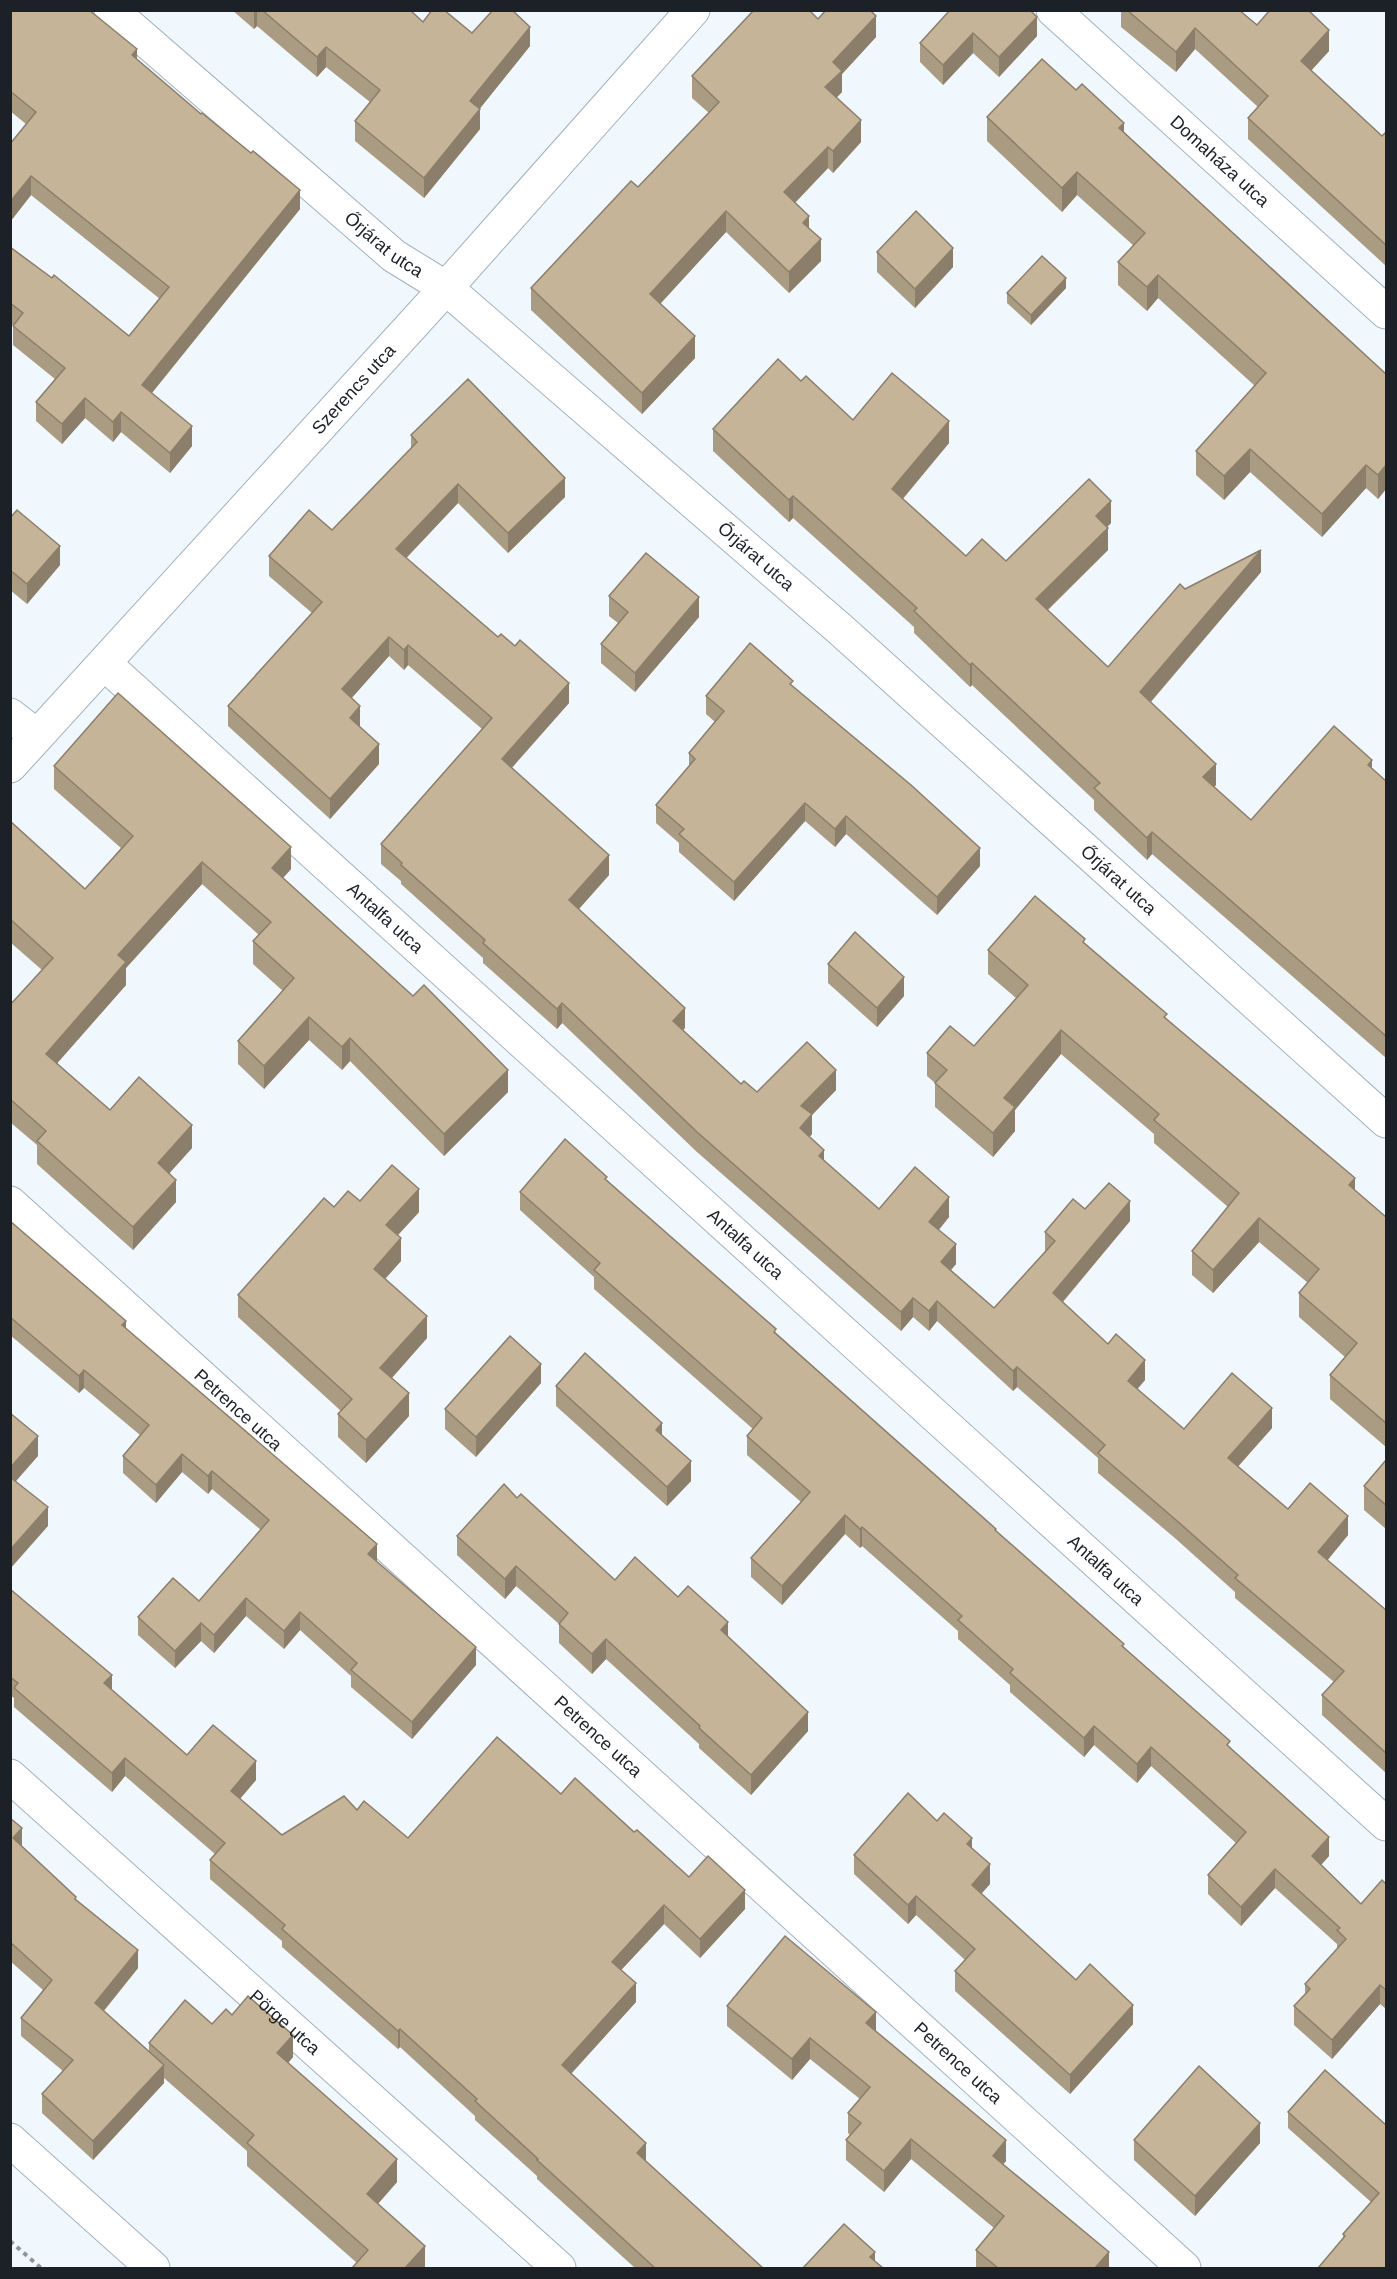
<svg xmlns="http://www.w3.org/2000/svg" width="1397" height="2279" font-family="Arial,sans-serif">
	<rect width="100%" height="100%" fill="#f0f7fd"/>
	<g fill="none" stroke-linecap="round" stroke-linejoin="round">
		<defs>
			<g id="street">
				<path id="s1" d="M 111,10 L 394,256 L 446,288 L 841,630 L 1386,1121"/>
				<path id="s2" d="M 1053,10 L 1386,312"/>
				<path id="s3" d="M 105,664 L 1386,1824"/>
				<path d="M 10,715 L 37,736"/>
				<path id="s4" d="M 10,766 L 446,288 L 693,10"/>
				<path id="s5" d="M 10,1203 L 1184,2268"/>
				<path id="s6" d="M 10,1776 L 559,2268"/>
				<path d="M 10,2140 L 153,2268"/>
			</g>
		</defs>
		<use href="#street" stroke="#a2b1c0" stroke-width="35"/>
		<path stroke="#8e959b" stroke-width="4" stroke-dasharray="4.5 4.5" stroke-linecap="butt" d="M 10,2241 L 41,2268"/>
		<use href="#street" stroke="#fff" stroke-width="33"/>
	</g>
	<g fill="#aa9b83">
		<path d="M 10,10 L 137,59 L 300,209 L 152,393 L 192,446 L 170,473 L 121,432 L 113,442 L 85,418 L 62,444 L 36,421 L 36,402 L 55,379 L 13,345 L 13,325 L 10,323 L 10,247 L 129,336 L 160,299 L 31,195 L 10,222 L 10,144 L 26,124 L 10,111 Z"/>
		<path d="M 232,10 L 410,10 L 423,22 L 530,46 L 479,109 L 480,129 L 424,198 L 355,141 L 355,121 L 370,102 L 326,67 L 317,77 L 257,26 L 254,29 Z"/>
		<path d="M 950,10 L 1037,36 L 999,77 L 973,53 L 943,85 L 920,62 L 920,43 Z"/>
		<path d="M 1121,10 L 1239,10 L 1257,25 L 1329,51 L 1311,70 L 1382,136 L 1386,132 L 1386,266 L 1248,139 L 1248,118 L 1258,107 L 1195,49 L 1176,72 L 1121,27 Z"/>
		<path d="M 818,19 L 876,37 L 842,74 L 842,92 L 837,97 L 861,142 L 833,173 L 828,168 L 795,203 L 809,228 L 821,261 L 789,293 L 726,232 L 660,304 L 695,358 L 642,414 L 531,310 L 531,288 L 638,187 L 709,113 L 692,98 L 692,76 Z"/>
		<path d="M 1076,90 L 1124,132 L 1386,374 L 1386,489 L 1378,499 L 1366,488 L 1322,537 L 1250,472 L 1224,500 L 1196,475 L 1196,451 L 1255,386 L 1158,298 L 1147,311 L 1118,285 L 1118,262 L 1134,246 L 1077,195 L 1062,212 L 987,141 L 987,117 Z"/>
		<path d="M 877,252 L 953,267 L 915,308 L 877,272 Z"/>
		<path d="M 1066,288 L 1031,325 L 1007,303 L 1007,293 Z"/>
		<path d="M 801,381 L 853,420 L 949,443 L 903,499 L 966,556 L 1006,561 L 1111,523 L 1107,527 L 1108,550 L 1048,610 L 1108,667 L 1185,589 L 1261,572 L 1151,702 L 1216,785 L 1214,787 L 1251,820 L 1372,768 L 1386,781 L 1386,1058 L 1152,854 L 1147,860 L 1094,810 L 1094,800 L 972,685 L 970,687 L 914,633 L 914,627 L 793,518 L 789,522 L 713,451 L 713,429 Z"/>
		<path d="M 411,435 L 565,497 L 508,553 L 458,503 L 406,558 L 569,703 L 511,768 L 609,875 L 579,909 L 685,1028 L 683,1030 L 741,1084 L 757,1092 L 836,1090 L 812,1115 L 812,1134 L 809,1137 L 824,1161 L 879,1209 L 949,1217 L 939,1230 L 956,1264 L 951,1270 L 994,1308 L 1045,1253 L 1045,1232 L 1085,1209 L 1130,1221 L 1063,1302 L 1145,1380 L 1137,1389 L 1184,1429 L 1272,1428 L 1238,1466 L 1288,1509 L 1348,1535 L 1327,1560 L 1386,1610 L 1386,1773 L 1322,1715 L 1322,1695 L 1334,1682 L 1235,1598 L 1235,1592 L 1176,1539 L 1098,1473 L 1098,1458 L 1017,1387 L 1013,1391 L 937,1321 L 929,1331 L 913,1317 L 901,1331 L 697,1152 L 562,1023 L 557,1029 L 483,963 L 483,958 L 401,884 L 401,881 L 381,864 L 381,844 L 482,729 L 408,665 L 404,670 L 389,656 L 351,698 L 360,726 L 360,727 L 379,764 L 330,819 L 228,726 L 228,706 L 312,613 L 269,576 L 269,556 L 332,530 L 411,449 Z"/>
		<path d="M 10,518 L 60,565 L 27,604 L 10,590 Z"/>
		<path d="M 609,596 L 699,617 L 635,692 L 601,663 L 601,644 L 618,623 L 609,616 Z"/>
		<path d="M 793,687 L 980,866 L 937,915 L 846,834 L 835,847 L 805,821 L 734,901 L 679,852 L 679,843 L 656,823 L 656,805 L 689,767 L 689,753 L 715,722 L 706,714 L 706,696 Z"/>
		<path d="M 54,766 L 291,869 L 283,878 L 508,1092 L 444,1156 L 350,1061 L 342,1070 L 309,1040 L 264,1089 L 238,1064 L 238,1041 L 283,991 L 253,964 L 253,941 L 259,935 L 202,884 L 126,968 L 126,985 L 57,1063 L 110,1110 L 192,1148 L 169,1173 L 176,1202 L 133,1250 L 37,1164 L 37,1145 L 10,1122 L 10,1005 L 42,970 L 10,942 L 10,821 L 85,889 L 121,848 L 54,789 Z"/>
		<path d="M 1085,944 L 1355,1190 L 1386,1217 L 1386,1447 L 1330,1399 L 1330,1375 L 1345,1357 L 1299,1317 L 1299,1293 L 1308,1283 L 1259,1242 L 1213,1293 L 1192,1275 L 1192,1251 L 1228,1207 L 1154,1143 L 1154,1134 L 1061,1054 L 1015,1110 L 1015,1131 L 993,1157 L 935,1107 L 935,1083 L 927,1076 L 927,1053 L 974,1046 L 1016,998 L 988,974 L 988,950 Z"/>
		<path d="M 828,964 L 904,996 L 877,1027 L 828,983 Z"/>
		<path d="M 607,1180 L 1124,1647 L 1230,1747 L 1329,1856 L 1321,1865 L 1361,1904 L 1386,1884 L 1386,2009 L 1380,2004 L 1332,2059 L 1294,2025 L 1294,2006 L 1305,1994 L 1305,1984 L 1337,1949 L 1337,1944 L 1275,1888 L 1241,1926 L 1208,1894 L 1208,1875 L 1236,1843 L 1151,1766 L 1137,1783 L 1094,1745 L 1084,1757 L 1010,1692 L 1010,1685 L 958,1639 L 958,1631 L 862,1546 L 860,1548 L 845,1534 L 782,1605 L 751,1577 L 751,1558 L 801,1502 L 747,1455 L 747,1436 L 753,1429 L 594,1289 L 594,1277 L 520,1210 L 520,1192 Z"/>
		<path d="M 360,1201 L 419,1212 L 398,1235 L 401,1261 L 385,1279 L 427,1338 L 392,1378 L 409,1416 L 366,1463 L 338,1437 L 338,1414 L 341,1411 L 238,1317 L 238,1295 L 334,1207 Z"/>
		<path d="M 10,1221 L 376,1562 L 476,1665 L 412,1739 L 351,1687 L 351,1676 L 300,1630 L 284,1649 L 246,1616 L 214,1653 L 201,1641 L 175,1668 L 138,1635 L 138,1617 L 199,1601 L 261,1530 L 212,1489 L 208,1494 L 182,1472 L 156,1503 L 123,1473 L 123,1456 L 140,1435 L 84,1388 L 79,1393 L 10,1335 Z"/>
		<path d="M 541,1383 L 476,1457 L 445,1429 L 445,1409 Z"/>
		<path d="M 556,1386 L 662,1435 L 691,1481 L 667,1506 L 556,1406 Z"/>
		<path d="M 1386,1460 L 1386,1529 L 1364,1510 L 1364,1486 Z"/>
		<path d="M 517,1498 L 615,1580 L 678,1597 L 728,1637 L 808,1731 L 751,1795 L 699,1748 L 699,1744 L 606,1659 L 592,1674 L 559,1643 L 559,1624 L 516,1586 L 505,1599 L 457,1555 L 457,1536 Z"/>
		<path d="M 10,1589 L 112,1690 L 187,1755 L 256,1780 L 240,1799 L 282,1835 L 357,1810 L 408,1838 L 561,1794 L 634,1832 L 689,1877 L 745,1909 L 700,1958 L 664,1924 L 621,1970 L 636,2002 L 571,2073 L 646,2161 L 763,2268 L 635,2268 L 537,2179 L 537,2176 L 475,2120 L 475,2116 L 400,2047 L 398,2049 L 282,1947 L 282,1941 L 210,1879 L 210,1860 L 215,1854 L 125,1776 L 112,1792 L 14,1707 L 14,1698 L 10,1695 Z"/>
		<path d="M 10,1818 L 22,1846 L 76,1900 L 138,1968 L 104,2011 L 149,2052 L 149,2043 L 212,2024 L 232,2015 L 293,2057 L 288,2063 L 397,2182 L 378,2204 L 425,2268 L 357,2263 L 247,2166 L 247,2151 L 164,2078 L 164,2083 L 93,2160 L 42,2113 L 42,2094 L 63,2071 L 21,2036 L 21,2018 L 43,1990 L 10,1961 Z"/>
		<path d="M 972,1848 L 990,1884 L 981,1894 L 1076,1980 L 1133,2024 L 1070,2094 L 955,1991 L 955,1971 L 965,1960 L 916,1915 L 908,1924 L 854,1874 L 854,1855 Z"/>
		<path d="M 727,2006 L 876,2031 L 1006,2161 L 1003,2164 L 1109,2268 L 976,2268 L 976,2250 L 994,2228 L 911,2159 L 884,2192 L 846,2160 L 846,2140 L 850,2135 L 848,2133 L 848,2113 L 860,2099 L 810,2059 L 792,2080 L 727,2026 Z"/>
		<path d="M 1288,2112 L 1386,2125 L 1386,2268 L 1343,2239 L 1343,2234 L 1371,2202 L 1288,2128 Z"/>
		<path d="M 1134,2140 L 1260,2143 L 1195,2216 L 1134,2160 Z"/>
	</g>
	<g fill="#8b7e6a">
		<path d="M 254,10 L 257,10 L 257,26 L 254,29 Z"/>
		<path d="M 876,16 L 876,37 L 842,74 L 842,92 L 825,109 L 825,87 L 833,62 Z"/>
		<path d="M 1037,17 L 1037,36 L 999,77 L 999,57 Z"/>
		<path d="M 530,27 L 530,46 L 470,121 L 470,101 Z"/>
		<path d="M 1195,28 L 1195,49 L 1176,72 L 1176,52 Z"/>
		<path d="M 1329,30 L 1329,51 L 1301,82 L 1301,61 Z"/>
		<path d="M 973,33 L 973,53 L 943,85 L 943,65 Z"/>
		<path d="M 326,47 L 326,67 L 317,77 L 317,57 Z"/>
		<path d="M 137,49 L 137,69 L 132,55 Z"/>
		<path d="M 480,109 L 480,129 L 424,198 L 424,178 Z"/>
		<path d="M 861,120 L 861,142 L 833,173 L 833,151 Z"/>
		<path d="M 1124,123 L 1124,146 L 1119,128 Z"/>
		<path d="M 828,147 L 828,168 L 784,214 L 784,192 Z"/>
		<path d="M 1077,172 L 1077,195 L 1062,212 L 1062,188 Z"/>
		<path d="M 31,176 L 31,195 L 10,222 L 10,202 Z"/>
		<path d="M 300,190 L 300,209 L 142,405 L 142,385 Z"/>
		<path d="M 726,211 L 726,232 L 650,315 L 650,294 Z"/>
		<path d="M 809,216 L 809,238 L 803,223 Z"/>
		<path d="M 821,239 L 821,261 L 789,293 L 789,272 Z"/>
		<path d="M 953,248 L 953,267 L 915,308 L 915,289 Z"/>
		<path d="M 1158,275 L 1158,298 L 1147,311 L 1147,287 Z"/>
		<path d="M 1066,278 L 1066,288 L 1031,325 L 1031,315 Z"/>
		<path d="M 695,336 L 695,358 L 642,414 L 642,393 Z"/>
		<path d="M 85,398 L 85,418 L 62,444 L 62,424 Z"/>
		<path d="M 121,412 L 121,432 L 113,442 L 113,422 Z"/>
		<path d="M 949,421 L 949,443 L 892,511 L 892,489 Z"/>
		<path d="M 192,426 L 192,446 L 170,473 L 170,453 Z"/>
		<path d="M 1250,449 L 1250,472 L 1224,500 L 1224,476 Z"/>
		<path d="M 1366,465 L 1366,488 L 1322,537 L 1322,514 Z"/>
		<path d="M 1386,465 L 1386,489 L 1378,499 L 1378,475 Z"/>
		<path d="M 565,478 L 565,497 L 508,553 L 508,533 Z"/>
		<path d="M 458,484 L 458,503 L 396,569 L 396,549 Z"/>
		<path d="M 793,496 L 793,518 L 789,522 L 789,500 Z"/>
		<path d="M 1111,501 L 1111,523 L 1096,538 L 1096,516 Z"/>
		<path d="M 1108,528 L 1108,550 L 1036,621 L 1036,599 Z"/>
		<path d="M 60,546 L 60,565 L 27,604 L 27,584 Z"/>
		<path d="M 1261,550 L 1261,572 L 1140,714 L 1140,692 Z"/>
		<path d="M 699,597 L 699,617 L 635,692 L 635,673 Z"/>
		<path d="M 389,637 L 389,656 L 342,709 L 342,689 Z"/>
		<path d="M 408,645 L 408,665 L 404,670 L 404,650 Z"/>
		<path d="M 972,663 L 972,685 L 970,687 L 970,665 Z"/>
		<path d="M 569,683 L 569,703 L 502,779 L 502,759 Z"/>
		<path d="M 360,706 L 360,726 L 350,738 L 350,718 Z"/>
		<path d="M 379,744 L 379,764 L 330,819 L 330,799 Z"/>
		<path d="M 1372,760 L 1372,781 L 1368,765 Z"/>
		<path d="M 1216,764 L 1216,785 L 1203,799 L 1203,777 Z"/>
		<path d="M 805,803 L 805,821 L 734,901 L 734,882 Z"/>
		<path d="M 846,816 L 846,834 L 835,847 L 835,829 Z"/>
		<path d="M 1152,832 L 1152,854 L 1147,860 L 1147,838 Z"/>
		<path d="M 291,847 L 291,869 L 272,890 L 272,868 Z"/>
		<path d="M 980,848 L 980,866 L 937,915 L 937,897 Z"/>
		<path d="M 609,855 L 609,875 L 569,920 L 569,900 Z"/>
		<path d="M 202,862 L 202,884 L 126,968 L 126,985 L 46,1076 L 46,1054 L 118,955 Z"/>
		<path d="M 904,977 L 904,996 L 877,1027 L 877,1008 Z"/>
		<path d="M 562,1003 L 562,1023 L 557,1029 L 557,1009 Z"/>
		<path d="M 685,1008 L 685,1028 L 673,1040 L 673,1021 Z"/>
		<path d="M 309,1017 L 309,1040 L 264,1089 L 264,1066 Z"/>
		<path d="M 1061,1030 L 1061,1054 L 1015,1110 L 1015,1131 L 993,1157 L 993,1133 L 1004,1098 Z"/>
		<path d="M 350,1038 L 350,1061 L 342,1070 L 342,1047 Z"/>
		<path d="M 508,1070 L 508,1092 L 444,1156 L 444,1134 Z"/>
		<path d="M 836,1070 L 836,1090 L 812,1115 L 812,1134 L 800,1148 L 800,1128 L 801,1106 Z"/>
		<path d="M 192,1125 L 192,1148 L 158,1186 L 158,1163 Z"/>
		<path d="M 824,1150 L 824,1169 L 819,1156 Z"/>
		<path d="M 1355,1178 L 1355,1201 L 1349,1185 Z"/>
		<path d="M 176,1180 L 176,1202 L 133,1250 L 133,1227 Z"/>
		<path d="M 419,1189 L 419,1212 L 386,1248 L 386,1225 Z"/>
		<path d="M 949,1197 L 949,1217 L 929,1241 L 929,1222 Z"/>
		<path d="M 1130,1201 L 1130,1221 L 1053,1313 L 1053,1293 Z"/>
		<path d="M 1259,1218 L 1259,1242 L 1213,1293 L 1213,1270 Z"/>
		<path d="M 401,1238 L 401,1261 L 374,1291 L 374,1269 Z"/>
		<path d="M 956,1244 L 956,1264 L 941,1281 L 941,1262 Z"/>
		<path d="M 913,1298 L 913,1317 L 901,1331 L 901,1312 Z"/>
		<path d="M 937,1301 L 937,1321 L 929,1331 L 929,1311 Z"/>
		<path d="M 427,1316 L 427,1338 L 380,1391 L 380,1368 Z"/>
		<path d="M 126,1321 L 126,1338 L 122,1325 Z"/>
		<path d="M 1145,1360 L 1145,1380 L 1128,1400 L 1128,1381 Z"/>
		<path d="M 541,1364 L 541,1383 L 476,1457 L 476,1437 Z"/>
		<path d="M 1017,1367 L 1017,1387 L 1013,1391 L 1013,1371 Z"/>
		<path d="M 84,1370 L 84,1388 L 79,1393 L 79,1376 Z"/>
		<path d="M 409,1393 L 409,1416 L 366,1463 L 366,1440 Z"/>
		<path d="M 1272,1408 L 1272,1428 L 1228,1478 L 1228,1458 Z"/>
		<path d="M 662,1423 L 662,1443 L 656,1430 Z"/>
		<path d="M 38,1436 L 38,1456 L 10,1488 L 10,1468 Z"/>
		<path d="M 182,1454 L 182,1472 L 156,1503 L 156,1485 Z"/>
		<path d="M 691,1461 L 691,1481 L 667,1506 L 667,1487 Z"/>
		<path d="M 212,1471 L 212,1489 L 208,1494 L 208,1476 Z"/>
		<path d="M 48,1507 L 48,1526 L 10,1569 L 10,1550 Z"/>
		<path d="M 845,1515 L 845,1534 L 782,1605 L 782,1586 Z"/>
		<path d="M 1348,1516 L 1348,1535 L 1318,1572 L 1318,1552 Z"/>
		<path d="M 862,1527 L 862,1546 L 860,1548 L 860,1529 Z"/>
		<path d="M 377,1544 L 377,1562 L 368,1554 Z"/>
		<path d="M 516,1566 L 516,1586 L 505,1599 L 505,1579 Z"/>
		<path d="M 246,1598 L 246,1616 L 214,1653 L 214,1635 Z"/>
		<path d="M 300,1612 L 300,1630 L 284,1649 L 284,1631 Z"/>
		<path d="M 728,1622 L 728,1641 L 721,1630 Z"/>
		<path d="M 201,1623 L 201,1641 L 175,1668 L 175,1651 Z"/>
		<path d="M 606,1639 L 606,1659 L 592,1674 L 592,1654 Z"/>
		<path d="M 476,1647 L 476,1665 L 412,1739 L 412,1722 Z"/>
		<path d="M 112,1675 L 112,1694 L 104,1683 Z"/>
		<path d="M 808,1712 L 808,1731 L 751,1795 L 751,1775 Z"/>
		<path d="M 1094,1726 L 1094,1745 L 1084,1757 L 1084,1738 Z"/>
		<path d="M 1151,1747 L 1151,1766 L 1137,1783 L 1137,1764 Z"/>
		<path d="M 125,1758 L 125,1776 L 112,1792 L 112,1773 Z"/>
		<path d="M 256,1761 L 256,1780 L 231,1809 L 231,1791 Z"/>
		<path d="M 22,1828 L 22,1846 L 13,1838 Z"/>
		<path d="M 1329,1837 L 1329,1856 L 1312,1875 L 1312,1856 Z"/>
		<path d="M 972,1838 L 972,1857 L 967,1844 Z"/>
		<path d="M 990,1864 L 990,1884 L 972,1904 L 972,1885 Z"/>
		<path d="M 1275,1869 L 1275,1888 L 1241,1926 L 1241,1907 Z"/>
		<path d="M 745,1890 L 745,1909 L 700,1958 L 700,1939 Z"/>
		<path d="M 916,1896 L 916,1915 L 908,1924 L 908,1905 Z"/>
		<path d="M 664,1905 L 664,1924 L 612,1980 L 612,1962 Z"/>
		<path d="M 138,1950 L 138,1968 L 95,2021 L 95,2003 Z"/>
		<path d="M 636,1983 L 636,2002 L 562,2084 L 562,2065 Z"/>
		<path d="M 1380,1985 L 1380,2004 L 1332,2059 L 1332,2040 Z"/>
		<path d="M 1133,2005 L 1133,2024 L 1070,2094 L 1070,2075 Z"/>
		<path d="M 876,2012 L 876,2032 L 866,2023 Z"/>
		<path d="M 400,2029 L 400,2047 L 398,2049 L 398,2031 Z"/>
		<path d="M 293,2035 L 293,2057 L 277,2076 L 277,2053 Z"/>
		<path d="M 810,2038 L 810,2059 L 792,2080 L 792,2059 Z"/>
		<path d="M 164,2065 L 164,2083 L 93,2160 L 93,2141 Z"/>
		<path d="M 1260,2123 L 1260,2143 L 1195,2216 L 1195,2196 Z"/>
		<path d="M 911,2139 L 911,2159 L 884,2192 L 884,2171 Z"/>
		<path d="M 1006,2140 L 1006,2161 L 993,2176 L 993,2156 Z"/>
		<path d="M 646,2143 L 646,2162 L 637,2153 Z"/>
		<path d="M 397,2159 L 397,2182 L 367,2216 L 367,2194 Z"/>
		<path d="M 425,2246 L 425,2268 L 405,2268 Z"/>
		<path d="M 875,2252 L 875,2268 L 870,2257 Z"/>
		<path d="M 1109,2252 L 1109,2268 L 1095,2268 Z"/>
	</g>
	<g fill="#c6b498" stroke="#8b7e6a" stroke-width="1.5">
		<path d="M 10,10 L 89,10 L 137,49 L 132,55 L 201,114 L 202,113 L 251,153 L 253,151 L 300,190 L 142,385 L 192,426 L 170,453 L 121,412 L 113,422 L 85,398 L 62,424 L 36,402 L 65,368 L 13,326 L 23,313 L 10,303 L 10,247 L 52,278 L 54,275 L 129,336 L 169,287 L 31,176 L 10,202 L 10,144 L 36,112 L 10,91 Z"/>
		<path d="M 262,10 L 410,10 L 423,22 L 432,10 L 444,10 L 472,33 L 493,10 L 512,10 L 530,27 L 470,101 L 480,109 L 424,178 L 355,121 L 380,90 L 326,47 L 317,57 Z"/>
		<path d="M 754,10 L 809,10 L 818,19 L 826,10 L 870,10 L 876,16 L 833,62 L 842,71 L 825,87 L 861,120 L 833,151 L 828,147 L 784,192 L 809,216 L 803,223 L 821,239 L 789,272 L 726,211 L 650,294 L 695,336 L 642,393 L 531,288 L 631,181 L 638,187 L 719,102 L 692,76 Z"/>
		<path d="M 950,10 L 1030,10 L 1037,17 L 999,57 L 973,33 L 943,65 L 920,43 Z"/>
		<path d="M 1127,10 L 1239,10 L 1257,25 L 1270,10 L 1308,10 L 1329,30 L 1301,61 L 1382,136 L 1386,132 L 1386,245 L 1248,118 L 1268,96 L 1195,28 L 1176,52 Z"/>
		<path d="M 1042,59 L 1076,90 L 1082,84 L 1124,123 L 1119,128 L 1386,374 L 1386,465 L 1378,475 L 1366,465 L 1322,514 L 1250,449 L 1224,476 L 1196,451 L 1266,373 L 1158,275 L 1147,287 L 1118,262 L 1145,233 L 1077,172 L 1062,188 L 987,117 Z"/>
		<path d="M 916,211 L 953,248 L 915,289 L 877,252 Z"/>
		<path d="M 1042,256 L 1066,278 L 1031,315 L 1007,293 Z"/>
		<path d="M 778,359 L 801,381 L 806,376 L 853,420 L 892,373 L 949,421 L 892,489 L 966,556 L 982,539 L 1006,561 L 1089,479 L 1111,501 L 1096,516 L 1108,528 L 1036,599 L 1108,667 L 1180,584 L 1185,589 L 1261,550 L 1140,692 L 1216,764 L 1203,777 L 1251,820 L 1334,726 L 1372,760 L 1368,765 L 1386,781 L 1386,1036 L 1152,832 L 1147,838 L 1094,788 L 1100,783 L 972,663 L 970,665 L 914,611 L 917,608 L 793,496 L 789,500 L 713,429 Z"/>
		<path d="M 468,379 L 565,478 L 508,533 L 458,484 L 396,549 L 498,637 L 501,634 L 515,646 L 520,640 L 569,683 L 502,759 L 609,855 L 569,900 L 685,1008 L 673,1021 L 741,1084 L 744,1081 L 757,1092 L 807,1042 L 836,1070 L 801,1106 L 812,1114 L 800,1128 L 824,1150 L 819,1156 L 879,1209 L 915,1167 L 949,1197 L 929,1222 L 956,1244 L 941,1262 L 994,1308 L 1055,1241 L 1045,1232 L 1073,1199 L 1085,1209 L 1109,1183 L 1130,1201 L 1053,1293 L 1108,1344 L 1116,1334 L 1145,1360 L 1128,1381 L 1184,1429 L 1232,1373 L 1272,1408 L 1228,1458 L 1288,1509 L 1310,1483 L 1348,1516 L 1318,1552 L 1386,1610 L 1386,1753 L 1322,1695 L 1344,1671 L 1235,1578 L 1238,1575 L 1176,1520 L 1098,1453 L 1105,1445 L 1017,1367 L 1013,1371 L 937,1301 L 929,1311 L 913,1298 L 901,1312 L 697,1132 L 562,1003 L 557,1009 L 483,943 L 485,940 L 401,865 L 402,863 L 381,844 L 492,718 L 408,645 L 404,650 L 389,637 L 342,689 L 360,706 L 350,718 L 379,744 L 330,799 L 228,706 L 322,602 L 269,556 L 309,510 L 332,530 L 417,442 L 411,435 Z"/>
		<path d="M 17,510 L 60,546 L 27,584 L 10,570 L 10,518 Z"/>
		<path d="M 646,553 L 699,597 L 635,673 L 601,644 L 628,612 L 609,596 Z"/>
		<path d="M 750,643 L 793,681 L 790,684 L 911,785 L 980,848 L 937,897 L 846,816 L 835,829 L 805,803 L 734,882 L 679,834 L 684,829 L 656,805 L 695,759 L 689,753 L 724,711 L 706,696 Z"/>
		<path d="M 118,693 L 291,847 L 272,868 L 413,996 L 424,985 L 508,1070 L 444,1134 L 350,1038 L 342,1047 L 309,1017 L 264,1066 L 238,1041 L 294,978 L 253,941 L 271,922 L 202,862 L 118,955 L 126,962 L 46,1054 L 110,1110 L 139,1077 L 192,1125 L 158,1163 L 176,1180 L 133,1227 L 37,1141 L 46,1131 L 10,1099 L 10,1005 L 53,958 L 10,919 L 10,821 L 85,889 L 133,836 L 54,766 Z"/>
		<path d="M 1035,896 L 1085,939 L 1083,942 L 1167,1014 L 1164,1017 L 1355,1178 L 1349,1185 L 1386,1217 L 1386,1423 L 1330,1375 L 1357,1343 L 1299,1293 L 1319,1269 L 1259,1218 L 1213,1270 L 1192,1251 L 1239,1193 L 1154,1120 L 1159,1114 L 1061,1030 L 1004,1098 L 1015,1107 L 993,1133 L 935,1083 L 947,1070 L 927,1053 L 950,1026 L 974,1046 L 1028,985 L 988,950 Z"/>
		<path d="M 855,932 L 904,977 L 877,1008 L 828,964 Z"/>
		<path d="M 565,1139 L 607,1177 L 605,1179 L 776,1329 L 774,1332 L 996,1529 L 995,1530 L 1124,1644 L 1122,1646 L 1230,1741 L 1227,1745 L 1329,1837 L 1312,1856 L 1361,1904 L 1382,1880 L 1386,1884 L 1386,1990 L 1380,1985 L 1332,2040 L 1294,2006 L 1310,1989 L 1305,1984 L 1346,1939 L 1337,1930 L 1340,1928 L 1275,1869 L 1241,1907 L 1208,1875 L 1246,1832 L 1151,1747 L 1137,1764 L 1094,1726 L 1084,1738 L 1010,1673 L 1013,1669 L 958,1620 L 962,1616 L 862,1527 L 860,1529 L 845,1515 L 782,1586 L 751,1558 L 810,1492 L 747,1436 L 762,1418 L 594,1270 L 600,1263 L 520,1192 Z"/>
		<path d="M 392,1165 L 419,1189 L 386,1225 L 401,1238 L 374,1269 L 427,1316 L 380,1368 L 409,1393 L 366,1440 L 338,1414 L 352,1399 L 238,1295 L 324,1198 L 334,1207 L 348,1191 L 360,1201 Z"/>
		<path d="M 10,1221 L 126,1321 L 122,1325 L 377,1544 L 368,1554 L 476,1647 L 412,1722 L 351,1670 L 357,1663 L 300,1612 L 284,1631 L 246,1598 L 214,1635 L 201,1623 L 175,1651 L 138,1617 L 173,1578 L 199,1601 L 269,1520 L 212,1471 L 208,1476 L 182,1454 L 156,1485 L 123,1456 L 149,1425 L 84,1370 L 79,1376 L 10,1317 Z"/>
		<path d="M 510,1336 L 541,1364 L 476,1437 L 445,1409 Z"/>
		<path d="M 585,1353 L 662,1423 L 656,1430 L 691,1461 L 667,1487 L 556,1386 Z"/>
		<path d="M 10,1413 L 38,1436 L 10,1468 Z"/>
		<path d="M 1386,1460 L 1386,1505 L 1364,1486 Z"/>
		<path d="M 10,1477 L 48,1507 L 10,1550 Z"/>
		<path d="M 504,1484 L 517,1498 L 521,1494 L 615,1580 L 635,1557 L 678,1597 L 688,1586 L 728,1622 L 721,1630 L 808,1712 L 751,1775 L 699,1728 L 700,1726 L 606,1639 L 592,1654 L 559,1624 L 568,1613 L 516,1566 L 505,1579 L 457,1536 Z"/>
		<path d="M 10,1589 L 112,1675 L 104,1683 L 187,1755 L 213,1725 L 256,1761 L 231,1791 L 282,1835 L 344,1796 L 357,1810 L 364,1801 L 408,1838 L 497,1737 L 561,1794 L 575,1778 L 634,1832 L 637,1830 L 689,1877 L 708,1856 L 745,1890 L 700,1939 L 664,1905 L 612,1962 L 636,1983 L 562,2065 L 646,2143 L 637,2153 L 763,2268 L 655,2268 L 537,2160 L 538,2159 L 475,2101 L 477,2099 L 400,2029 L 398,2031 L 282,1929 L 285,1925 L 210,1860 L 225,1843 L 125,1758 L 112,1773 L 14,1688 L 18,1683 L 10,1677 Z"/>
		<path d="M 908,1793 L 937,1821 L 944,1813 L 972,1838 L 967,1844 L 990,1864 L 972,1885 L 1076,1980 L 1090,1964 L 1133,2005 L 1070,2075 L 955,1971 L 975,1949 L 916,1896 L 908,1905 L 854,1855 Z"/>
		<path d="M 10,1818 L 22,1828 L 13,1838 L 76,1897 L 75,1899 L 138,1950 L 95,2003 L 164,2065 L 93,2141 L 42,2094 L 73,2060 L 21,2018 L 52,1980 L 10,1942 Z"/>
		<path d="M 785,1936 L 876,2012 L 866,2023 L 1006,2140 L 993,2156 L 1109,2252 L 1095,2268 L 998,2268 L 976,2250 L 1004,2216 L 911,2139 L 884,2171 L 846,2140 L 861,2123 L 848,2113 L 870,2087 L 810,2038 L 792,2059 L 727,2006 Z"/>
		<path d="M 248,1996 L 293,2035 L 277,2053 L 397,2159 L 367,2194 L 425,2246 L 405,2268 L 352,2268 L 368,2250 L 247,2143 L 254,2135 L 149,2043 L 185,2000 L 212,2024 L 226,2009 L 232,2015 Z"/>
		<path d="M 1199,2066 L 1260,2123 L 1195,2196 L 1134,2140 Z"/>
		<path d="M 1325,2070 L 1386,2125 L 1386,2268 L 1318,2268 L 1345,2236 L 1343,2234 L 1379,2193 L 1288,2112 Z"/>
		<path d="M 844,2224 L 875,2252 L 870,2257 L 883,2268 L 803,2268 Z"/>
	</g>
	<g text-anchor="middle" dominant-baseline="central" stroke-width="5" stroke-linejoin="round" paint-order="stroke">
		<g font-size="18" fill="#1b2127" stroke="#fff">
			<text stroke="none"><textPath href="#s2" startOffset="225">Domaháza utca</textPath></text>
			<text stroke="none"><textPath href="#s1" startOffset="360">Őrjárat utca</textPath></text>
			<text stroke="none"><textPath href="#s4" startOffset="510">Szerencs utca</textPath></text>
			<text stroke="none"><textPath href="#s1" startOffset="846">Őrjárat utca</textPath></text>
			<text stroke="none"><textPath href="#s1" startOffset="1332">Őrjárat utca</textPath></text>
			<text stroke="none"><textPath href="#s3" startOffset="378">Antalfa utca</textPath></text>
			<text stroke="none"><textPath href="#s3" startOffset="864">Antalfa utca</textPath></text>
			<text stroke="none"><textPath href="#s5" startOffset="308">Petrence utca</textPath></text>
			<text stroke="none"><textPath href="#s3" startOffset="1350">Antalfa utca</textPath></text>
			<text stroke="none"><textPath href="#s5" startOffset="794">Petrence utca</textPath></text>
			<text stroke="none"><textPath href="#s6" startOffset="369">Pörge utca</textPath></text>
			<text stroke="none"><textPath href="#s5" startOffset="1280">Petrence utca</textPath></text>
		</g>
	</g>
	<rect width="1397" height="2279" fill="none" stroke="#1b2127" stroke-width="24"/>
</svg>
